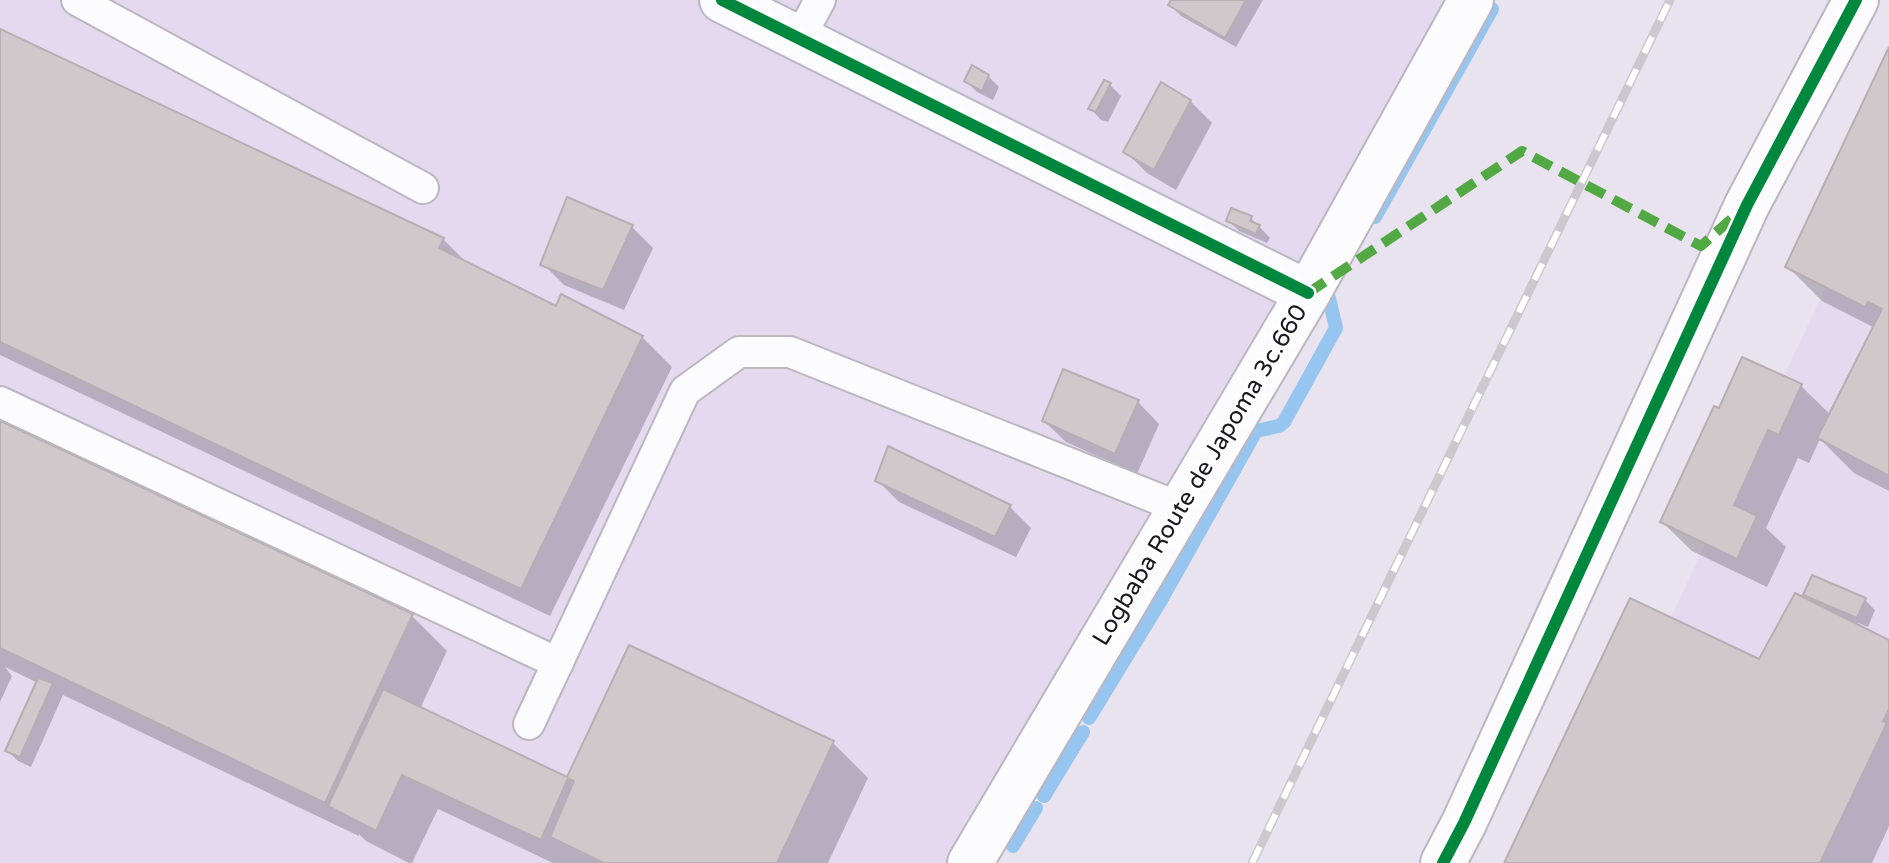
<svg xmlns="http://www.w3.org/2000/svg" width="1889" height="863" font-family="'Varela Round',sans-serif">
	<rect width="100%" height="100%" fill="#e9e2ef"/>
	<g fill="#e5d9f0">
		<path d="M 0,0 L 1448,0 L 965,863 L 0,863 Z"/>
		<path d="M 1889,152 L 1889,863 L 1556,863 Z"/>
	</g>
	<g fill="#0003">
		<path d="M 1173,0 L 1263,0 L 1236,47 L 1181,16 L 1170,5 Z"/>
		<path d="M 0,31 L 443,239 L 469,265 L 557,309 L 642,337 L 672,367 L 550,616 L 0,355 Z"/>
		<path d="M 1889,52 L 1889,491 L 1854,473 L 1820,439 L 1809,463 L 1798,458 L 1766,528 L 1786,547 L 1767,587 L 1692,551 L 1662,522 L 1719,410 L 1801,386 L 1831,415 L 1875,328 L 1822,301 L 1787,266 Z"/>
		<path d="M 988,76 L 999,87 L 993,100 L 977,92 L 966,81 Z"/>
		<path d="M 1105,83 L 1110,85 L 1121,96 L 1108,122 L 1101,120 L 1091,109 Z"/>
		<path d="M 1190,101 L 1212,123 L 1176,190 L 1147,173 L 1126,152 Z"/>
		<path d="M 1251,218 L 1270,238 L 1267,243 L 1239,231 L 1228,220 Z"/>
		<path d="M 632,227 L 653,248 L 624,310 L 564,285 L 543,264 Z"/>
		<path d="M 1138,402 L 1159,424 L 1137,474 L 1066,442 L 1044,421 Z"/>
		<path d="M 0,423 L 412,616 L 447,651 L 420,709 L 568,780 L 630,647 L 833,743 L 868,778 L 828,863 L 553,863 L 438,809 L 412,863 L 409,863 L 366,841 L 359,834 L 359,836 L 63,695 L 31,767 L 18,761 L 8,751 L 38,683 L 5,667 L 12,676 L 0,702 Z"/>
		<path d="M 877,480 L 1010,507 L 1031,528 L 1016,557 L 899,502 Z"/>
		<path d="M 1806,595 L 1864,599 L 1875,610 L 1868,627 L 1858,623 L 1857,626 L 1889,642 L 1889,826 L 1872,863 L 1506,863 L 1760,662 L 1815,605 Z"/>
	</g>
	<g fill="none" stroke-linecap="round" stroke-linejoin="round">
		<g stroke="#96c6f0" stroke-width="14">
			<path d="M 1375,217 L 1492,9"/>
			<path d="M 1089,718 L 1161,600 L 1256,431 L 1279,426 L 1284,422 L 1336,328 L 1329,298"/>
			<path d="M 1044,796 L 1083,732"/>
			<path d="M 1013,846 L 1036,808"/>
		</g>
	</g>
	<g fill="#d1c8cc" stroke="#b7aeb2" stroke-width="2">
		<path d="M 1171,0 L 1246,0 L 1225,38 L 1168,5 Z"/>
		<path d="M 0,29 L 444,238 L 439,248 L 556,306 L 561,294 L 643,336 L 521,589 L 0,342 Z"/>
		<path d="M 1889,47 L 1889,476 L 1817,438 L 1882,309 L 1868,302 L 1865,307 L 1785,267 Z"/>
		<path d="M 972,65 L 989,75 L 982,91 L 964,81 Z"/>
		<path d="M 1104,80 L 1111,83 L 1096,112 L 1088,109 Z"/>
		<path d="M 1161,82 L 1191,100 L 1154,170 L 1123,152 Z"/>
		<path d="M 567,197 L 633,225 L 603,290 L 540,265 Z"/>
		<path d="M 1231,208 L 1252,216 L 1250,221 L 1260,225 L 1256,234 L 1226,221 Z"/>
		<path d="M 1742,357 L 1802,384 L 1779,435 L 1768,430 L 1734,505 L 1757,516 L 1737,559 L 1660,522 L 1714,406 L 1719,408 Z"/>
		<path d="M 1063,369 L 1139,400 L 1115,454 L 1042,421 Z"/>
		<path d="M 0,421 L 413,614 L 325,803 L 0,648 Z"/>
		<path d="M 888,446 L 1011,505 L 995,537 L 875,481 Z"/>
		<path d="M 1812,575 L 1866,598 L 1857,618 L 1803,595 Z"/>
		<path d="M 1795,593 L 1889,640 L 1889,709 L 1883,721 L 1887,723 L 1820,863 L 1504,863 L 1630,598 L 1759,659 Z"/>
		<path d="M 629,645 L 834,741 L 777,863 L 604,863 L 550,837 L 574,781 L 568,778 L 541,840 L 402,775 L 376,831 L 328,806 L 383,689 L 567,777 Z"/>
		<path d="M 38,678 L 53,683 L 20,757 L 5,751 Z"/>
	</g>
	<g fill="none" stroke-linecap="round" stroke-linejoin="round">
		<defs>
			<g id="lane">
				<path d="M 77,0 L 423,188"/>
				<path d="M 799,39 L 820,0"/>
				<path d="M 0,402 L 558,663"/>
				<path d="M 529,724 L 685,391 L 739,352 L 790,352 L 1181,508"/>
			</g>
			<path id="street" d="M 1443,863 L 1464,823 L 1747,205 L 1856,0"/>
			<path id="secondary" d="M 722,0 L 1308,293"/>
			<path id="primary" d="M 970,863 L 1308,293 L 1471,0"/>
		</defs>
		<use href="#lane" stroke="#bcb6c1" stroke-width="34"/>
		<use href="#street" stroke="#bcb6c1" stroke-width="48"/>
		<use href="#secondary" stroke="#bcb6c1" stroke-width="48"/>
		<use href="#primary" stroke="#bcb6c1" stroke-width="48"/>
		<use href="#lane" stroke="#fcfbfd" stroke-width="30"/>
		<use href="#street" stroke="#fcfbfd" stroke-width="44"/>
		<use href="#secondary" stroke="#fcfbfd" stroke-width="44"/>
		<use href="#primary" stroke="#fcfbfd" stroke-width="44"/>
		<defs>
			<path id="rail" d="M 1252,863 L 1670,0"/>
		</defs>
		<use href="#rail" stroke="#cbc9cd" stroke-width="9"/>
		<use href="#rail" stroke="#fff" stroke-width="6" stroke-dasharray="18" stroke-linecap="butt"/>
		<path stroke="#52a943" stroke-width="10" stroke-dasharray="20 10" stroke-linecap="butt" d="M 1308,293 L 1522,151 L 1701,246 L 1738,213"/>
		<defs>
			<g id="cycleway">
				<path d="M 722,0 L 1308,293"/>
				<path d="M 1443,863 L 1464,823 L 1747,205 L 1856,0"/>
			</g>
		</defs>
		<use href="#cycleway" stroke="#fff" stroke-width="17"/>
		<use href="#cycleway" stroke="#00873e" stroke-width="12"/>
	</g>
	<g text-anchor="middle" dominant-baseline="central" stroke-width="7" stroke-linejoin="round" paint-order="stroke">
		<g font-size="24" fill="#1b1720" stroke="#fff">
			<text transform="translate(1200 475) rotate(-59)">Logbaba Route de Japoma 3c.660</text>
		</g>
	</g>
</svg>
